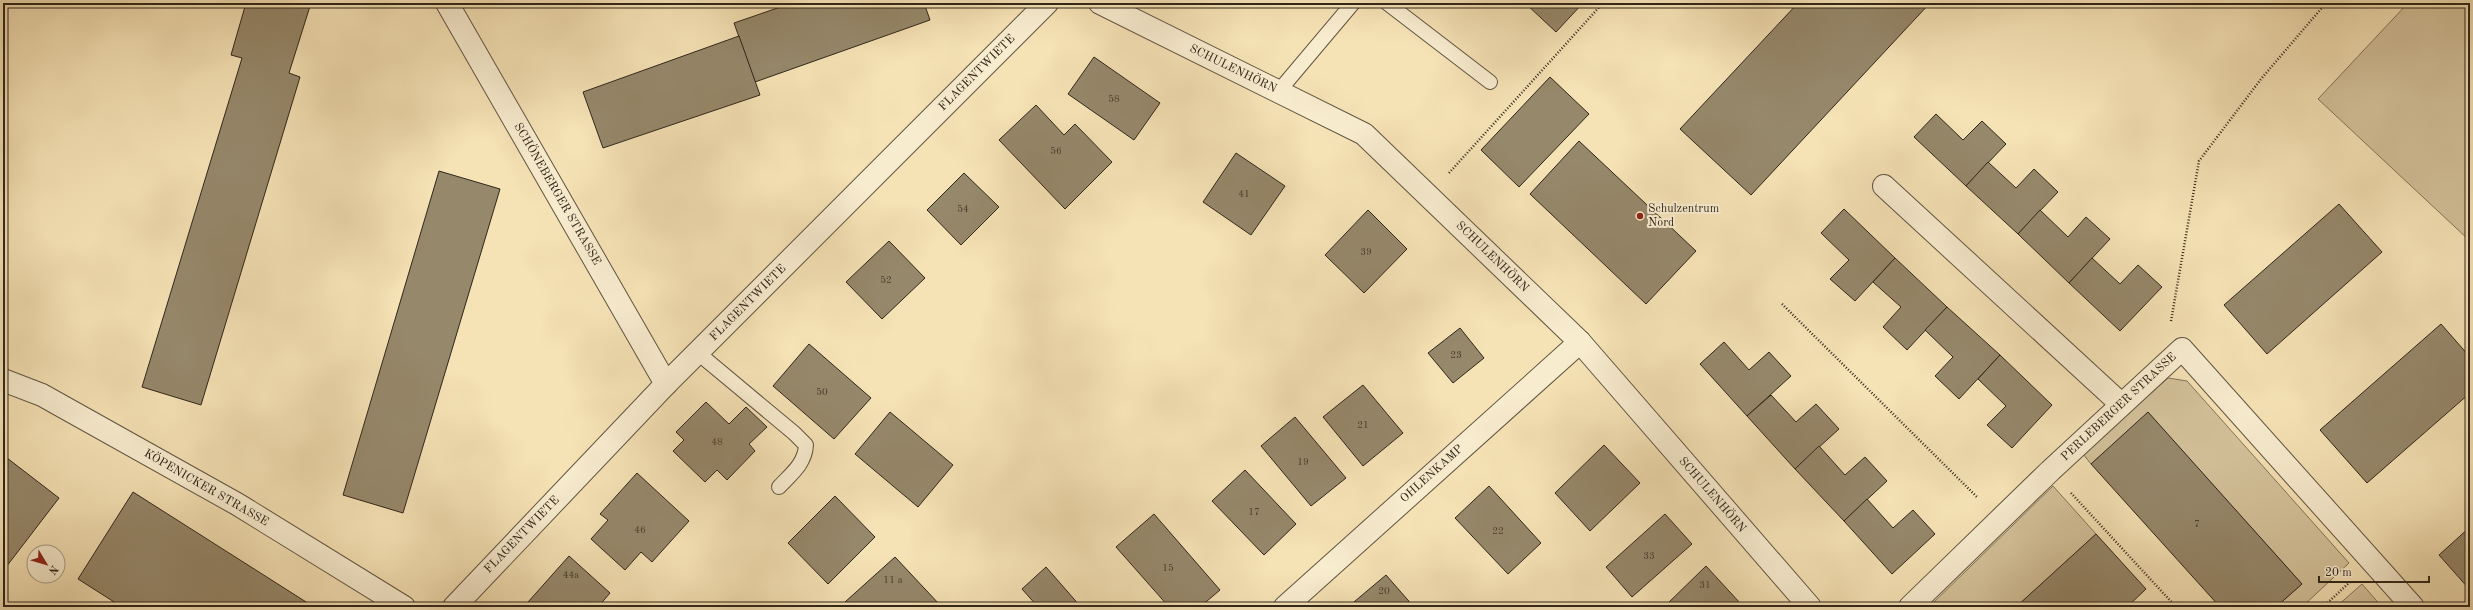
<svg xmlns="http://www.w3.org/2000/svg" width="2473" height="610" font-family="'Old Standard TT',serif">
	<rect width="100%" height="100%" fill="#f5e2b5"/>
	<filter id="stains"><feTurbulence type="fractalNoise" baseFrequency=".005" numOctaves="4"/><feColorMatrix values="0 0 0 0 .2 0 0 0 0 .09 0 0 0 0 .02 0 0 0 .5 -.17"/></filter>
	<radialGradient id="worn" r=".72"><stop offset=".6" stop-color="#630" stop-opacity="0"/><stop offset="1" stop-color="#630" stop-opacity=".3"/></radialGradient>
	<g fill="#d4c29b" stroke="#82745a">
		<path d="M 2408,3 L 2470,3 L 2470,241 L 2318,99 Z"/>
		<path d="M 2168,378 L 2187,381 L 2349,563 L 2302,607 L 2276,607 L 2302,584 L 2148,413 L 2091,464 L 2083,454 Z"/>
		<path d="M 2053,486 L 2096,534 L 2016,607 L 1929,607 Z"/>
		<path d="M 2362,584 L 2382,607 L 2336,607 Z"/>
	</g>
	<g fill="#96886b" stroke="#30261a">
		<path d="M 246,3 L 311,3 L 289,73 L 300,77 L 201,405 L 142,387 L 242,58 L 231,55 Z"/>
		<path d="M 792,3 L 924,3 L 930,20 L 755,82 L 734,23 Z"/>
		<path d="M 1525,3 L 1583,3 L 1556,32 Z"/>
		<path d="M 1798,3 L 1930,3 L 1751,195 L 1680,129 Z"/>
		<path d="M 739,36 L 760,95 L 603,148 L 583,92 Z"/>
		<path d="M 1094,57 L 1160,103 L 1134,140 L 1068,94 Z"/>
		<path d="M 1550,77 L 1589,114 L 1519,187 L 1481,150 Z"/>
		<path d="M 1036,105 L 1064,135 L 1075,124 L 1112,162 L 1065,209 L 999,140 Z"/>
		<path d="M 1936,114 L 1963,140 L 1982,121 L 2006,144 L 1966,186 L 1914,137 Z"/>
		<path d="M 1579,141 L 1696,251 L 1646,304 L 1530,194 Z"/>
		<path d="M 1236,153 L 1285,186 L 1251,235 L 1203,202 Z"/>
		<path d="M 1988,162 L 2016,188 L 2034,169 L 2058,192 L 2018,234 L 1966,186 Z"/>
		<path d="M 439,171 L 500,189 L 403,513 L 343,495 Z"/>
		<path d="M 964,173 L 999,207 L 961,245 L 927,210 Z"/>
		<path d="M 2339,204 L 2382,252 L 2267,354 L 2224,305 Z"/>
		<path d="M 1844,209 L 1895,258 L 1855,301 L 1830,279 L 1849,260 L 1821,233 Z"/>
		<path d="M 1368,210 L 1407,249 L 1364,293 L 1325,255 Z"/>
		<path d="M 2040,210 L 2068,237 L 2086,217 L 2110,239 L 2069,283 L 2018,234 Z"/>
		<path d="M 889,241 L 925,278 L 882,319 L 846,282 Z"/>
		<path d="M 1895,258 L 1947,307 L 1907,350 L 1883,327 L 1901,307 L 1873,282 Z"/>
		<path d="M 2092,258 L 2120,284 L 2138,265 L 2162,287 L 2120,331 L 2069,283 Z"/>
		<path d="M 1947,307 L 2000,355 L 1959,399 L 1935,376 L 1953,357 L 1925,330 Z"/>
		<path d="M 2441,324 L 2470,357 L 2470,393 L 2367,483 L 2320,430 Z"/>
		<path d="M 1460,328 L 1484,358 L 1453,383 L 1428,353 Z"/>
		<path d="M 1724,342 L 1749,370 L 1769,352 L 1791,376 L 1747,416 L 1700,364 Z"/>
		<path d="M 809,344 L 871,398 L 834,439 L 773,386 Z"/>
		<path d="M 2000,355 L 2052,405 L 2012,448 L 1987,425 L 2006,406 L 1978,379 Z"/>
		<path d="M 1363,385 L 1403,433 L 1363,466 L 1323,417 Z"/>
		<path d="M 1771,395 L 1796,422 L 1816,404 L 1839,429 L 1795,469 L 1747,416 Z"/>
		<path d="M 706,402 L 729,424 L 746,407 L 767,427 L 749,444 L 755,451 L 727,480 L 717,470 L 705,482 L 673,451 L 684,440 L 676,432 Z"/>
		<path d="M 890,412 L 953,465 L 918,507 L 855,454 Z"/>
		<path d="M 2148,412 L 2302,584 L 2276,607 L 2220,607 L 2091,464 Z"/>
		<path d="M 1295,417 L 1346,478 L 1311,506 L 1261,446 Z"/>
		<path d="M 1604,445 L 1640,483 L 1590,531 L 1555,493 Z"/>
		<path d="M 1819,446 L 1845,475 L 1865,457 L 1887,481 L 1844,521 L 1795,469 Z"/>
		<path d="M 7,458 L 59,498 L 3,571 L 3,464 Z"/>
		<path d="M 1245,470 L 1296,524 L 1264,555 L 1212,501 Z"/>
		<path d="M 637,473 L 689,521 L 652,562 L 641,552 L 625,570 L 591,539 L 608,520 L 600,514 Z"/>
		<path d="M 1489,486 L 1541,543 L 1508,574 L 1455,518 Z"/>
		<path d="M 133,492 L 314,607 L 122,607 L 78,579 Z"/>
		<path d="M 835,496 L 875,537 L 828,584 L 788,543 Z"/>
		<path d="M 1867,499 L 1893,528 L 1913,510 L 1935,534 L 1892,574 L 1844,521 Z"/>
		<path d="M 1154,514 L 1220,590 L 1200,607 L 1169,607 L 1116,547 Z"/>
		<path d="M 1665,514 L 1692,544 L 1632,597 L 1606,567 Z"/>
		<path d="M 2470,527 L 2470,590 L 2439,555 Z"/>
		<path d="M 2096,534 L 2146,589 L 2127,607 L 2016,607 Z"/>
		<path d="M 569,556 L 610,593 L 598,607 L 534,607 L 528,602 Z"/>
		<path d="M 895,557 L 940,605 L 850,607 L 845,602 Z"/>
		<path d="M 1706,566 L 1740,603 L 1736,607 L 1664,607 Z"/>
		<path d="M 1046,567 L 1081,607 L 1038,607 L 1022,589 Z"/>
		<path d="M 1386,575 L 1414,607 L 1348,607 Z"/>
	</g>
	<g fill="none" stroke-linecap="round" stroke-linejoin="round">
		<defs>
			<g id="service">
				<path d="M 1387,3 L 1490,82"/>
				<path d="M 1278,92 L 1353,3"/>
				<path d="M 698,353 L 794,433 L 806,445 C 805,464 791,474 779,487"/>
			</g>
			<g id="minor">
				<path d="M 447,3 L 666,384"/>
				<path d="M 1100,3 L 1364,134 L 1580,342 L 1810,607"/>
				<path d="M 1884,186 L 2121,404"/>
				<path d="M 3,380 L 42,395 L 237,504 L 404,607"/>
				<path d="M 454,607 L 666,384 L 1047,3"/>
				<path d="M 1285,607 L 1580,342"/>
				<path d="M 1910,607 L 2050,471 L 2182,349 L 2413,607"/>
			</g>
		</defs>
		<use href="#service" stroke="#615541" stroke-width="16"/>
		<use href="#minor" stroke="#615541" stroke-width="24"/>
		<g stroke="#30261a" stroke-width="2.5" stroke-dasharray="1 2" stroke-linecap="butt">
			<path d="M 1449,173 L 1603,3"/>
			<path d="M 1782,304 L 1978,498"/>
			<path d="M 2171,321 L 2199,161 L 2261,79 L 2326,3"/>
			<path d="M 2071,493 L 2176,607"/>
			<path d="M 2323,607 L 2350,582"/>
		</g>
		<use href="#service" stroke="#f8eccf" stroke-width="14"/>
		<use href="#minor" stroke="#f8eccf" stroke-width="22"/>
	</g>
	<circle fill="#8f2418" stroke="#f8eccf" stroke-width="1.5" cx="1640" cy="216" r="4"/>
	<g text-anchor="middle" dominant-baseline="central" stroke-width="4" stroke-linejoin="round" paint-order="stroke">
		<g font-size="10" fill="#4a3e2e">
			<text x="1114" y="99">58</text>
			<text x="1056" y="151">56</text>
			<text x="1244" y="194">41</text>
			<text x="963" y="209">54</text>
			<text x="1366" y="252">39</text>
			<text x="886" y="280">52</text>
			<text x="1456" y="355">23</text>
			<text x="822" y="392">50</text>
			<text x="1363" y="425">21</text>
			<text x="717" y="442">48</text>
			<text x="1303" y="462">19</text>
			<text x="1254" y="512">17</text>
			<text x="2197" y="524">7</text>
			<text x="640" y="530">46</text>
			<text x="1498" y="531">22</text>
			<text x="1649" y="556">33</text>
			<text x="1168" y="568">15</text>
			<text x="571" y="575">44a</text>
			<text x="893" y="580">11 a</text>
			<text x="1705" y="585">31</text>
			<text x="1384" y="591">20</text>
		</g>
		<g font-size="12" fill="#30261a" stroke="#f8eccf">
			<text transform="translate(1233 69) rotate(26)">SCHULENHÖRN</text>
			<text transform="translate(977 73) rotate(-45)">FLAGENTWIETE</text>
			<text transform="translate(557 194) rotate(60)">SCHÖNEBERGER STRASSE</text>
			<text transform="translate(1492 257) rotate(44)">SCHULENHÖRN</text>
			<text transform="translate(748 303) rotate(-45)">FLAGENTWIETE</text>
			<text transform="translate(2119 407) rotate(-43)">PERLEBERGER STRASSE</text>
			<text transform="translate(1432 474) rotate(-42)">OHLENKAMP</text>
			<text transform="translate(206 488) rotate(30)">KÖPENICKER STRASSE</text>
			<text transform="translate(1712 495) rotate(49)">SCHULENHÖRN</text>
			<text transform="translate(522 535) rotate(-46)">FLAGENTWIETE</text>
		</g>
		<g font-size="12" fill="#30261a" stroke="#f8eccf" text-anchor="start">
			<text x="1648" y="209">Schulzentrum<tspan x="1648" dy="14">Nord</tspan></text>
		</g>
	</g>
	<rect width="2473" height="610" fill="none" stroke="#f5e2b5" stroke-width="16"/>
	<rect x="4" y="4" width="2465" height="602" fill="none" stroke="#30261a" stroke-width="2"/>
	<rect x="8" y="8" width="2457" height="594" fill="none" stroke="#30261a"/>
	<g transform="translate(46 564) rotate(128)"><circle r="19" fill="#f8eccf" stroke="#a89d87"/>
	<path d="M0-3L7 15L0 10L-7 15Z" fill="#8f2418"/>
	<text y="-6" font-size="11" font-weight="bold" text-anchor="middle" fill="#30261a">N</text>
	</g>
	<path d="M2319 576v6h110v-6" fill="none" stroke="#30261a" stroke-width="2"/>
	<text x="2325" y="576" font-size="12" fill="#30261a" stroke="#f8eccf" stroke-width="3" paint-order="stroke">20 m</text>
	<rect width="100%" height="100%" filter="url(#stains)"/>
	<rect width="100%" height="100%" fill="url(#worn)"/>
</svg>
